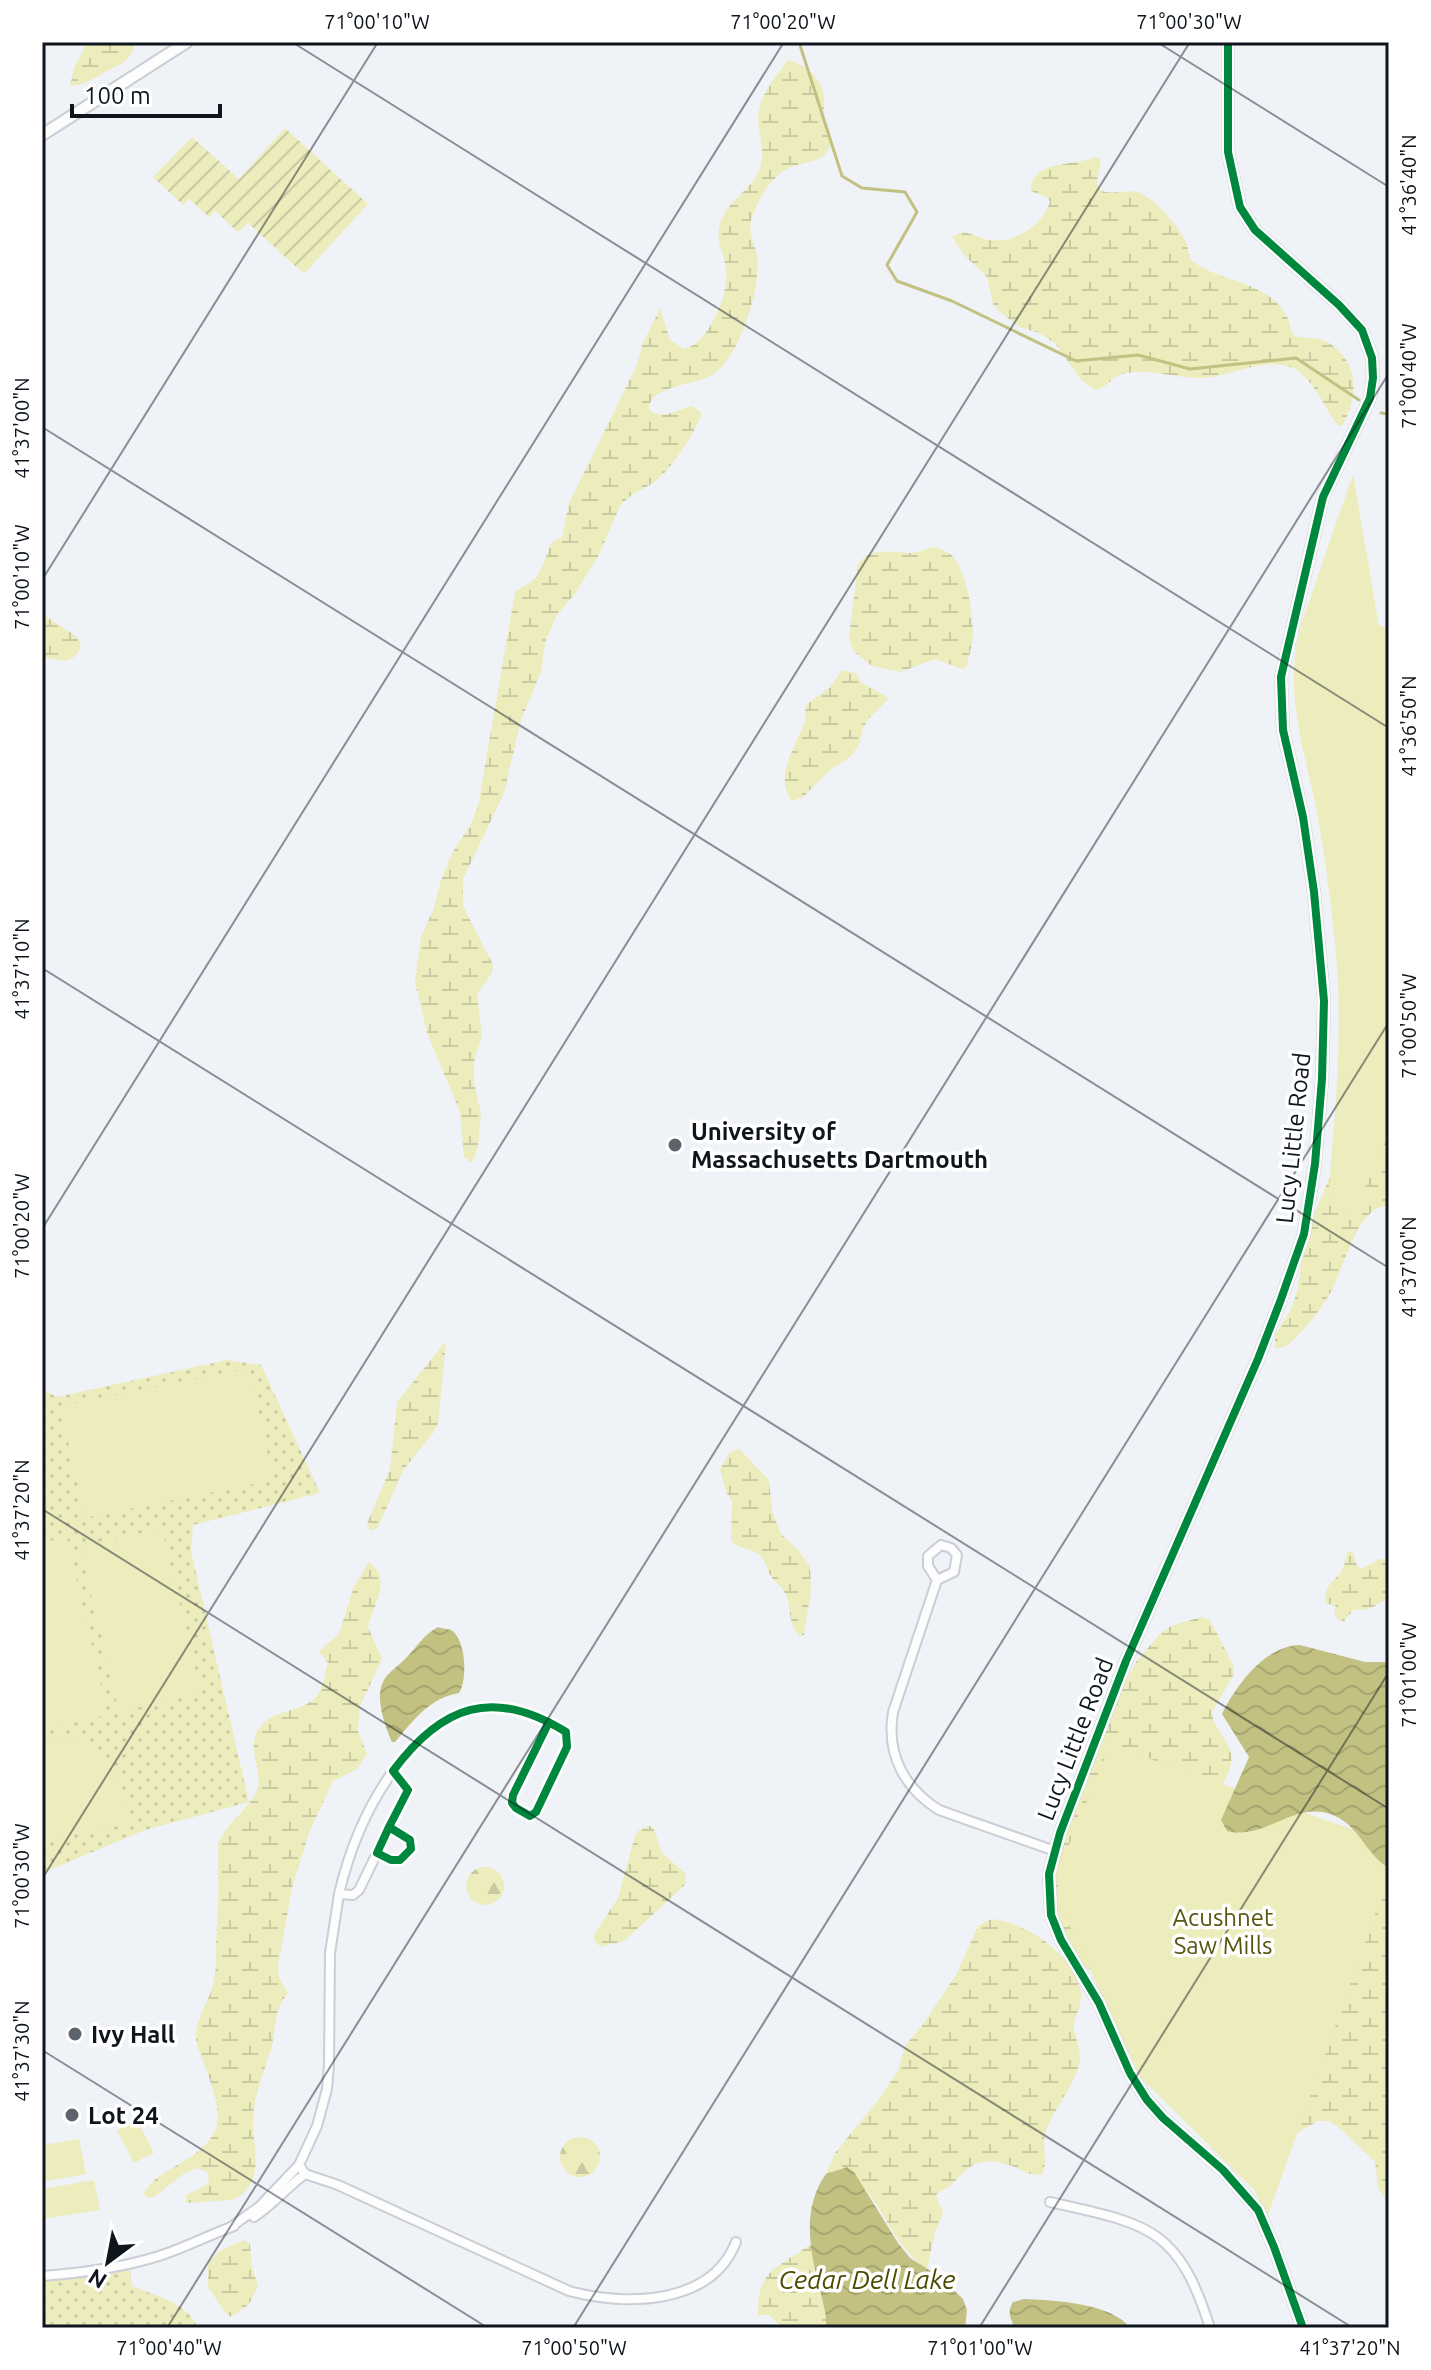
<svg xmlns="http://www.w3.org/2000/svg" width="1431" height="2370" font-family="Ubuntu,sans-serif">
	<defs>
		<pattern id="grass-dots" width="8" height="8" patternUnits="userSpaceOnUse" patternTransform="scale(2)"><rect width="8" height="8" fill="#ececbd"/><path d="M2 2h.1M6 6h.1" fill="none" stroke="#c9caa2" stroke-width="1.8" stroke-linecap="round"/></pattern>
		<pattern id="forest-firs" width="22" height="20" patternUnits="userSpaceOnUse" patternTransform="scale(2)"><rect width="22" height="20" fill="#ececbd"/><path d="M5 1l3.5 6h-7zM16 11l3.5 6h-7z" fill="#c9caa2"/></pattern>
		<pattern id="wetland-marsh" width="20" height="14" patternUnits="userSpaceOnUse" patternTransform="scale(2)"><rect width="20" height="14" fill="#ececbd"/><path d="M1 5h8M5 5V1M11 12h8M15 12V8" fill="none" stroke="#c9caa2"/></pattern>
		<pattern id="garden-furrows" width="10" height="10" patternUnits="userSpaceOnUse" patternTransform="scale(2)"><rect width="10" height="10" fill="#ececbd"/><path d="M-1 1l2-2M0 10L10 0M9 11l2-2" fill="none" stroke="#c9caa2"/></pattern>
		<pattern id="water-waves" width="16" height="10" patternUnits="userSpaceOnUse" patternTransform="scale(2)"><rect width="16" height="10" fill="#c2c182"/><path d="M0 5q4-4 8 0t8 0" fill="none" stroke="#a6a570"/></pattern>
	</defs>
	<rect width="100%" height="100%" fill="#eff3f8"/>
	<g fill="url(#grass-dots)">
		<path d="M 227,1360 L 261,1365 L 320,1493 L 193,1525 L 191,1551 L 249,1802 L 145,1830 L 42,1873 L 42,1389 L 57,1397 Z"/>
		<path d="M 130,2270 L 132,2286 C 155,2296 187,2302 198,2328 L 42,2328 L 42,2281 L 75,2279 Z"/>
	</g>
	<g fill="url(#forest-firs)">
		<circle cx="485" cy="1886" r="19"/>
		<circle cx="580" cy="2157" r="20"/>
	</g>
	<g fill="url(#wetland-marsh)">
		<path d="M 87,42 L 135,42 C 132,64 116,65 100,75 C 90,81 82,85 70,86 L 74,68 Z"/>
		<path d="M 788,60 C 804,64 823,78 824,97 C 825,102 823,109 824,115 C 827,128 838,142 824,155 C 814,164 796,163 785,170 C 769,180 756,203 751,221 C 748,234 755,244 757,256 C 761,285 744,338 727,360 C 722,367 716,373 708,377 C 693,385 648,386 649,410 C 664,421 677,409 692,406 L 701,412 L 701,416 C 695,432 671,469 657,480 C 645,489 629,494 620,506 L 599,555 L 574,595 L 557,615 L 546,639 L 541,672 L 521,720 L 504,793 L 463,879 L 463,906 L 493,965 L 492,973 L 477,994 L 482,1035 L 474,1062 L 474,1083 L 481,1113 L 478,1147 L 472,1163 L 464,1157 L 460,1112 L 427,1033 L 415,982 L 421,936 L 433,911 L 441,880 L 452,853 L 471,824 L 478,806 L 515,592 L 535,579 L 543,565 L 551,543 L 562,537 L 569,503 L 637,365 L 642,345 L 660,308 L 670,340 L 684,349 C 709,344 730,292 726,268 C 723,251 714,238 721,221 C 728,201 749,191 758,173 C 767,154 759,137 758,119 C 758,97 776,76 788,60 Z"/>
		<path d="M 1095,157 L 1101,160 L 1097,182 L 1100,190 C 1112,196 1125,189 1137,192 C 1154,197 1179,227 1186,242 C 1188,248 1189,255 1191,260 C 1217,282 1271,281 1287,317 C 1290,322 1290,329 1293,335 C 1303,340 1315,336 1325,341 C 1359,359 1359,394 1343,425 L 1340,426 L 1334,421 C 1325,405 1310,376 1293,368 C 1261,355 1228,380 1196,378 C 1172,377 1146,368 1122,374 C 1112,377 1107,387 1096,390 L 1081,380 L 1055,343 L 1037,332 L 1021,328 L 1000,312 L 993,304 L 987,277 L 965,256 L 952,237 L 963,232 C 972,233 979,238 988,240 C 1014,244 1041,227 1050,202 L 1047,197 L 1031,191 C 1031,159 1074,167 1095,157 Z"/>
		<path d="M 932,547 C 941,549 949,551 955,559 C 967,575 973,614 973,634 C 973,645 968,655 967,666 L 962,669 L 935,659 L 900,672 L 872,666 L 853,651 L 849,637 L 858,564 C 869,548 890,551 906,553 C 915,554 924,550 932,547 Z"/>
		<path d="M 42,614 L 76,636 L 81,644 C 76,666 59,661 42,657 Z"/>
		<path d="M 842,670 L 856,673 L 861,682 L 887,697 L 888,700 L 869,718 L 863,728 L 859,745 L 850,757 L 828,772 L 803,797 L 792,801 C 773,777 796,747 804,723 C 807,717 804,711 806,705 L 829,688 Z"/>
		<path d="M 1389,1084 L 1389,1206 C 1359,1203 1344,1266 1333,1288 C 1324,1304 1313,1320 1300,1333 C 1291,1342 1289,1348 1275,1348 L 1275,1335 L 1291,1309 L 1297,1292 L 1301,1266 L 1313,1217 L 1336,1162 Z"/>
		<path d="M 446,1341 L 438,1423 L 434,1432 L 404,1469 L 377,1529 L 370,1530 L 367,1524 L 390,1469 L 397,1402 Z"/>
		<path d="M 739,1449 L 769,1480 L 772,1511 L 781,1534 L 798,1550 L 810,1566 L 811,1589 L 804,1635 L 800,1636 C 786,1623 793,1604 783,1590 C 779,1584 774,1581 770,1575 C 766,1567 766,1559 758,1554 C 749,1547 738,1549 731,1541 L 732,1501 L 726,1492 L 720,1469 L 730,1452 Z"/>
		<path d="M 1348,1552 L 1353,1552 L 1357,1566 L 1362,1569 L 1379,1559 L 1389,1559 L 1389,1598 L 1369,1609 L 1353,1610 L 1344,1621 L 1340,1621 L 1334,1614 L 1336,1606 L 1325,1603 C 1325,1584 1331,1585 1341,1572 C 1345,1567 1345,1558 1348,1552 Z"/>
		<path d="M 369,1562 C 394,1579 372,1606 368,1627 L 382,1659 L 360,1706 L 358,1730 L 367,1754 L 357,1769 L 333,1781 L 310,1830 L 292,1888 L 278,1966 L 279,1978 L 288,1993 C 273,2013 277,2022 272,2045 C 265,2072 253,2094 253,2123 C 253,2141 259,2161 253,2178 C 250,2188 242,2196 232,2200 L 186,2203 L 186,2195 L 205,2186 L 209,2180 L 207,2172 L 197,2168 L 185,2173 L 154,2197 L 148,2198 L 143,2194 C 160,2165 199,2163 215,2131 C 225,2109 203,2064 197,2044 C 191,2025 209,2002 213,1985 C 218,1963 215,1946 217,1924 C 219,1898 218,1872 218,1845 C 224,1824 248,1811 257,1790 C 264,1773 246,1750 258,1730 C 272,1708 301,1713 315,1698 C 324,1689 324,1675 328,1663 L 319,1651 L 339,1634 L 354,1586 Z"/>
		<path d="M 1201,1617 L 1210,1620 L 1234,1667 L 1234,1674 L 1212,1712 C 1213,1727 1223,1734 1229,1747 C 1238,1767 1219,1789 1210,1806 L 1369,1867 L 1389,1877 L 1389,2205 L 1378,2188 L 1375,2162 L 1342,2130 L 1329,2121 L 1318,2121 L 1299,2132 L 1293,2131 L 1129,2045 L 1122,2039 L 1123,2034 L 1093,1971 L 1082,1967 L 1076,1952 L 1057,1929 L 1050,1895 L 1057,1856 L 1072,1811 L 1089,1774 L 1116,1699 L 1136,1662 L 1160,1634 L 1171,1626 Z"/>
		<path d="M 649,1826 L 653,1827 L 662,1853 L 686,1874 L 686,1884 L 624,1941 L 601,1947 L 594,1941 L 594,1935 L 618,1898 L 635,1836 L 639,1830 Z"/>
		<path d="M 991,1919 C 1025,1921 1076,1956 1081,1993 C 1083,2005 1073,2017 1074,2029 C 1075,2038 1081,2049 1080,2059 C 1076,2086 1054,2107 1046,2131 C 1041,2146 1049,2160 1042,2174 C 1031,2177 1022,2170 1012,2166 C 980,2156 973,2162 952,2184 C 947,2189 941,2190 936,2195 L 943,2213 L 935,2232 L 927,2269 C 901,2251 891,2227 874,2201 C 866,2189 856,2178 846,2167 L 826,2174 L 835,2153 L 878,2100 L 898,2071 L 905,2046 L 923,2024 L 956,1975 L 978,1926 Z"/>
		<path d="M 244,2240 L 250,2245 L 252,2267 L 258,2286 L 249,2304 L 231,2317 C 221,2310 216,2297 208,2288 L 208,2263 L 219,2251 Z"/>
		<path d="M 808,2246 L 812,2246 L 826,2309 L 826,2328 L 783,2328 L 769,2315 L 758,2315 C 757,2269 778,2268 808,2246 Z"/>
	</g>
	<g fill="#ececbd">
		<path d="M 1353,474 L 1379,626 L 1389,626 L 1389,1133 L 1354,1212 L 1328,1198 C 1335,1113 1344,1028 1335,943 C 1330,895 1324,846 1314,798 C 1301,737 1284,688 1301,625 Z"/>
		<path d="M 250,1368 L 273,1480 L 84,1518 L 61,1406 Z"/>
		<path d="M 162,1528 L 201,1693 L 119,1712 L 80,1547 Z"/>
		<path d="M 67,1537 L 108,1715 L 42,1730 L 42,1543 Z"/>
		<path d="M 72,1737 C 79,1740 90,1741 96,1746 C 118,1766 124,1796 130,1824 L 42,1841 L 42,1739 Z"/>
		<path d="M 1110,1745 L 1389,1842 L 1389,1875 L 1267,2218 L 1255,2191 L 1140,2077 L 1064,1914 L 1059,1889 L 1062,1862 Z"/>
		<path d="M 137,2120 L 154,2153 L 134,2163 L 117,2130 Z"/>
		<path d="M 79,2139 L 86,2174 L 42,2182 L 42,2145 Z"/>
		<path d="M 94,2180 L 100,2210 L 42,2219 L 42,2189 Z"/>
	</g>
	<path fill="url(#garden-furrows)" d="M 285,128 L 368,204 L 304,274 L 248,223 L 238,232 L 215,211 L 209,217 L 189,199 L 183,205 L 153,177 L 192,137 L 239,179 Z"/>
	<g fill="url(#water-waves)">
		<path d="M 438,1627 C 439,1628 449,1629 451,1630 C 466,1639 468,1680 459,1693 C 429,1698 414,1720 395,1742 L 392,1742 C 385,1726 374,1696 384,1680 C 389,1671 399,1666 406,1658 C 417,1647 423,1635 438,1627 Z"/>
		<path d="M 1300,1645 L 1365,1662 L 1389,1662 L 1389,1868 C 1367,1856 1360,1827 1335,1816 C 1296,1798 1266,1841 1227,1831 L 1221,1820 L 1249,1757 L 1222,1714 C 1237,1684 1265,1646 1300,1645 Z"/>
		<path d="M 847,2167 L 854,2172 L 898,2243 L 910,2258 L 939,2276 L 963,2299 L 967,2310 L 965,2328 L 826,2328 C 827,2314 823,2304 820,2290 C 810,2251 801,2209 826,2174 Z"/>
		<path d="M 1024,2299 C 1053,2300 1112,2303 1130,2328 L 1015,2328 C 1010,2318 1007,2312 1013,2302 Z"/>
	</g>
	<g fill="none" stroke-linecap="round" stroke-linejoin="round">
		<g stroke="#c2c182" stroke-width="3">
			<path d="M 799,42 L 842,176 L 862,188 L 905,192 L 917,212 L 887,265 L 897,281 L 952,301 L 1076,361 L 1138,355 L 1190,369 L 1296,358 L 1359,400"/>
			<path d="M 1381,413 L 1389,414"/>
		</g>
		<defs>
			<g id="minor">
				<path d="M 937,1580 L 954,1572 L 957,1555 L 951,1548 L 941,1545 L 928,1556 L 928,1566 L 937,1580 L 893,1712 C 886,1754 904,1788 939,1810 L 1055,1851"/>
				<path d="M 389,1827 L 377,1853 L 391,1860 L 400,1860 L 411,1849 L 410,1840 L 389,1827 L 408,1790 L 393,1771 C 442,1705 493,1687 566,1732 L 567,1747 L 536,1812 L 530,1816 L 516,1808 L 512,1803 L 513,1795 L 549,1722"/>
				<path d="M 377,1853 L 359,1890 L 353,1895 L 339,1894 C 349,1851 367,1807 393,1771"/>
				<path d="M 299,2165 L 305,2174 L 338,2185 L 569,2291 C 625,2306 711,2306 736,2242"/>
				<path d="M 1050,2202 C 1147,2224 1178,2226 1210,2328"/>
				<path d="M 254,2217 C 273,2205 286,2188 305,2174"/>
				<path d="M 231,2227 L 260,2206 L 299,2165 L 317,2126 L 327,2089 L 329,2065 L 330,1953 L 339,1894"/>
				<path d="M 42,2276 C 82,2273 121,2268 159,2256 C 184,2248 209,2235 234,2226"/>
			</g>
			<g id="tertiary">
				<path d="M 1228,42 L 1228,152 L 1240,207 L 1255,230 L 1339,305 L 1362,330 L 1372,358 L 1373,378 L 1370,398 L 1323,497 L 1281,677 L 1283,730 L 1303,817 L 1314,892 L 1324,1001 L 1322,1079 L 1315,1164 L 1304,1234 L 1280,1302 L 1258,1359 L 1126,1661 L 1060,1833 L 1049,1874 L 1051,1915 L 1061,1940 L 1099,2003 L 1130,2073 L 1147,2100 L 1163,2118 L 1223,2170 L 1258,2210 L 1274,2247 L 1303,2328"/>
				<path d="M 42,135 L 187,42"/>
			</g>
		</defs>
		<use href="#minor" stroke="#c9cfd5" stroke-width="12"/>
		<use href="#tertiary" stroke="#c9cfd5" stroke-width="14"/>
		<use href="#minor" stroke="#fdfdfe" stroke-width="8"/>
		<use href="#tertiary" stroke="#fdfdfe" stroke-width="10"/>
		<defs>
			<g id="cycleway">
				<path d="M 1228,42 L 1228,152 L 1240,207 L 1255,230 L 1339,305 L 1362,330 L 1372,358 L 1373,378 L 1370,398 L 1323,497 L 1281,677 L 1283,730 L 1303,817 L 1314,892 L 1324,1001 L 1322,1079 L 1315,1164 L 1304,1234 L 1280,1302 L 1258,1359 L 1126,1661 L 1060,1833 L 1049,1874 L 1051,1915 L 1061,1940 L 1099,2003 L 1130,2073 L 1147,2100 L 1163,2118 L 1223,2170 L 1258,2210 L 1274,2247 L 1303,2328"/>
				<path d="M 389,1827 L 377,1853 L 391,1860 L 400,1860 L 411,1849 L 410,1840 L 389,1827 L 408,1790 L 393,1771 C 442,1705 493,1687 566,1732 L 567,1747 L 536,1812 L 530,1816 L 516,1808 L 512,1803 L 513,1795 L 549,1722"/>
			</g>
		</defs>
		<use href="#cycleway" stroke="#fff" stroke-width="13"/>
		<use href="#cycleway" stroke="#00873e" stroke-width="8"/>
	</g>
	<path fill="none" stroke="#0e151d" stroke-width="2" stroke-opacity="0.45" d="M 292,42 L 1389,728M 1157,42 L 1389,187M 42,427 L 1389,1268M 42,580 L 378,42M 42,968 L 1389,1809M 42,1229 L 784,42M 42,1509 L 1353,2328M 42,1879 L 1190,42M 42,2050 L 488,2328M 167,2328 L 1389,373M 573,2328 L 1389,1022M 979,2328 L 1389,1672M 1385,2328 L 1389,2322"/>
	<g fill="#5d636a" stroke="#fff" stroke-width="3">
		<circle cx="675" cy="1145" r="8"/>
		<circle cx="75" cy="2034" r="8"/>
		<circle cx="72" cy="2115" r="8"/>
	</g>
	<g text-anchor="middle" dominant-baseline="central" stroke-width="7" stroke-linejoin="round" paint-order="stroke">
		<g font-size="24" font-weight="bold" fill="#0e151d" stroke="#fff" text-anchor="start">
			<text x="691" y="1131">University of<tspan x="691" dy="28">Massachusetts Dartmouth</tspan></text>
			<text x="91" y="2034">Ivy Hall</text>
			<text x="88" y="2115">Lot 24</text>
		</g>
		<g font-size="24" fill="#0e151d" stroke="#fff">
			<text transform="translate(1293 1138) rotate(-84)">Lucy Little Road</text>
			<text transform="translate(1075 1739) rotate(-69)">Lucy Little Road</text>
		</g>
		<g font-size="24" fill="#58560f" stroke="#fff">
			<text x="1223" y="1917">Acushnet<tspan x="1223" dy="28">Saw Mills</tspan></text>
		</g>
		<g font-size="26" font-style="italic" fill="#4d4a00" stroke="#fff">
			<text x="867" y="2279">Cedar Dell Lake</text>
		</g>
	</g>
	<rect width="1431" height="2370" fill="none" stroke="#ffffff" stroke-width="88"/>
	<g transform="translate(108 2262) rotate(212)" stroke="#ffffff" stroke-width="6" paint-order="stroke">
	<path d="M0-6L14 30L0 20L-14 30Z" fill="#0e151d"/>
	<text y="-12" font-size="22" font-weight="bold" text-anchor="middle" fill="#0e151d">N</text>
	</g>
	<path d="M72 104v12h148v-12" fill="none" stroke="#0e151d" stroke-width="4"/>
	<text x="84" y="104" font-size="24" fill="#0e151d" stroke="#ffffff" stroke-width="6" paint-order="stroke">100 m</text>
	<rect x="44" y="44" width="1343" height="2282" fill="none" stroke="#0e151d" stroke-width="3"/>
	<g font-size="20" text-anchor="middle" fill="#0e151d">
		<text x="377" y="29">71°00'10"W</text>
		<text x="783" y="29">71°00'20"W</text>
		<text x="1189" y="29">71°00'30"W</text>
		<text transform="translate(1409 185) rotate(-90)" y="7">41°36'40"N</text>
		<text transform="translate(1409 376) rotate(-90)" y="7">71°00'40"W</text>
		<text transform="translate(22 428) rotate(-90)" y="7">41°37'00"N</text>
		<text transform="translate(22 577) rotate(-90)" y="7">71°00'10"W</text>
		<text transform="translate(1409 726) rotate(-90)" y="7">41°36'50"N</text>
		<text transform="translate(22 969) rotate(-90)" y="7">41°37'10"N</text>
		<text transform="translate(1409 1026) rotate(-90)" y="7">71°00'50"W</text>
		<text transform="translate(22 1226) rotate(-90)" y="7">71°00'20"W</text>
		<text transform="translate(1409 1267) rotate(-90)" y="7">41°37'00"N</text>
		<text transform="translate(22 1510) rotate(-90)" y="7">41°37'20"N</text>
		<text transform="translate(1409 1675) rotate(-90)" y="7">71°01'00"W</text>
		<text transform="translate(22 1876) rotate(-90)" y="7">71°00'30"W</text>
		<text transform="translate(22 2051) rotate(-90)" y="7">41°37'30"N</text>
		<text x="169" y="2355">71°00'40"W</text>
		<text x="574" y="2355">71°00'50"W</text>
		<text x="980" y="2355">71°01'00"W</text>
		<text x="1350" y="2355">41°37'20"N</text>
	</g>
</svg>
